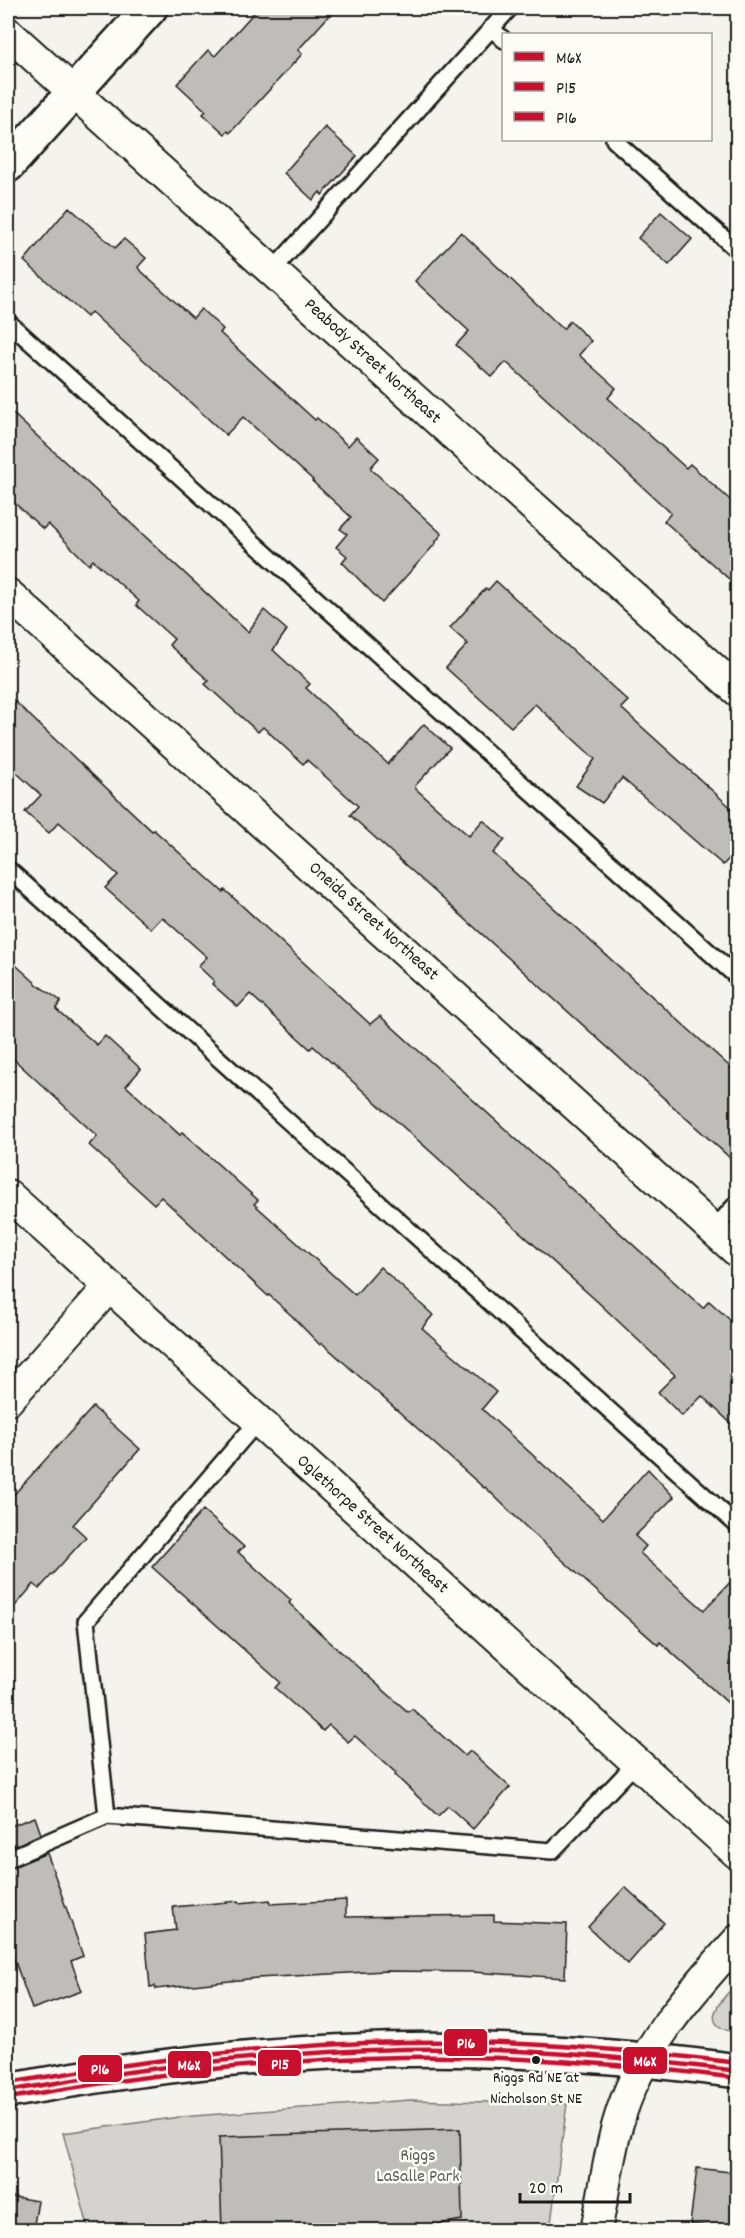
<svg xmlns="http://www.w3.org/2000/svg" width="745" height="2238" font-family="Dekko,sans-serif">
	<rect width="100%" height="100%" fill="#f4f3ee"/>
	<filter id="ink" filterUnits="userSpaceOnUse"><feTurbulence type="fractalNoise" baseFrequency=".0167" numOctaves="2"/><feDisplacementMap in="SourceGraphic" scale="12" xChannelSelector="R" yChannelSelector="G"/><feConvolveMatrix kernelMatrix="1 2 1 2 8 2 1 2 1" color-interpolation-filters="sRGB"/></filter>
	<g filter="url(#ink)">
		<g fill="#d4d3cf" stroke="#787876" stroke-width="1.5">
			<path d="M 737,1983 L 737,2033 C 695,2025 721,2001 737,1983 Z"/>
			<path d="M 410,2100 L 567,2104 L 550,2230 L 89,2230 L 63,2133 L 180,2117 Z"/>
		</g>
		<g fill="#bebdba" stroke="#1c1c1c" stroke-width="1.5">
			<path d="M 258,8 L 336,8 L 298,50 L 302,54 L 230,133 L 228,131 L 225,134 L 203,114 L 206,111 L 177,84 L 208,50 L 215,56 Z"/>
			<path d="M 325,127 L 357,156 L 322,195 L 320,192 L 313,200 L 284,173 Z"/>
			<path d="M 69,207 L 115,248 L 124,239 L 146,258 L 138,267 L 139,269 L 193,318 L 201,309 L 223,329 L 220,333 L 315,420 L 317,418 L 348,446 L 356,437 L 379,458 L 371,467 L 371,469 L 442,534 L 436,541 L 436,543 L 382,603 L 342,562 L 347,556 L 336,547 L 347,534 L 340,529 L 351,517 L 312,481 L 313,480 L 243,417 L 226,435 L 91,312 L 87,317 L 24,261 Z"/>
			<path d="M 661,212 L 692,239 L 669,265 L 638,238 Z"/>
			<path d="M 461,232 L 563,329 L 570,321 L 591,341 L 579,355 L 616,388 L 608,398 L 686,468 L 690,464 L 738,507 L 738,587 L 664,521 L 671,513 L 506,362 L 492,377 L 456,345 L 469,331 L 415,281 Z"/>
			<path d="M 8,409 L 248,632 L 264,610 L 287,630 L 273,650 L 310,684 L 306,688 L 388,764 L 424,724 L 450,748 L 415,786 L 416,789 L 469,836 L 483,820 L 505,840 L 493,853 L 738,1074 L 738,1165 L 350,815 L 358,806 L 307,760 L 303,764 L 263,727 L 258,732 L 205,684 L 209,681 L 169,645 L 174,639 L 136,605 L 139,601 L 93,560 L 89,565 L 48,524 L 43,529 L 8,497 Z"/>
			<path d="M 496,581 L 628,701 L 621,708 L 738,814 L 738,849 L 723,865 L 622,778 L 602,803 L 576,786 L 595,759 L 535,704 L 511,727 L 446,668 L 468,644 L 450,628 L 486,588 L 488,590 Z"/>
			<path d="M 8,695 L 152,831 L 154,830 L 223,892 L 225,890 L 370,1024 L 380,1016 L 703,1308 L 709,1301 L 738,1327 L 738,1430 L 702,1396 L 682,1416 L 658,1392 L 675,1375 L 599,1303 L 313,1046 L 310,1049 L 250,994 L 238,1007 L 212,984 L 214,981 L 198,966 L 207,957 L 162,917 L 151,929 L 105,888 L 118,875 L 59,822 L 49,833 L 25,812 L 41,795 L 8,765 Z"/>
			<path d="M 8,958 L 39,986 L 61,1001 L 56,1009 L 97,1045 L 105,1036 L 141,1069 L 126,1086 L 180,1135 L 182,1132 L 258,1200 L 254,1204 L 355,1295 L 380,1267 L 433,1315 L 422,1328 L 496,1392 L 482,1409 L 603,1519 L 648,1469 L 674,1497 L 635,1536 L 646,1546 L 640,1553 L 704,1610 L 738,1574 L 738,1620 L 728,1630 L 738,1638 L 738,1712 L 660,1642 L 658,1645 L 591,1586 L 525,1526 L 485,1487 L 484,1488 L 322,1343 L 320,1345 L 292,1316 L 269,1295 L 268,1296 L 161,1197 L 154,1204 L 89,1145 L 97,1136 L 8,1054 Z"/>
			<path d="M 93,1407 L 140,1449 L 73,1525 L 86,1537 L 39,1589 L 34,1584 L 8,1614 L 8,1501 Z"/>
			<path d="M 203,1510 L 244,1547 L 238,1552 L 291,1600 L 289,1603 L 321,1634 L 408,1712 L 412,1709 L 465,1756 L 470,1751 L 510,1787 L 473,1829 L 448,1806 L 438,1816 L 395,1775 L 396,1773 L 355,1736 L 348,1742 L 329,1725 L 323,1731 L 275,1688 L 280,1682 L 152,1567 Z"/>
			<path d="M 35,1817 L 41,1834 L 8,1849 L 8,1827 Z"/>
			<path d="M 47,1853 L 83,1956 L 71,1961 L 82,1991 L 32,2009 L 8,1942 L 8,1869 Z"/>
			<path d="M 625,1887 L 664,1923 L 628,1964 L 588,1927 Z"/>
			<path d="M 270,1900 L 270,1904 L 346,1900 L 346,1917 L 494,1915 L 494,1921 L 567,1924 L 565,1978 L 472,1972 L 385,1971 L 257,1978 L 156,1989 L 155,1986 L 150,1987 L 145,1934 L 176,1930 L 173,1907 L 239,1901 L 239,1903 Z"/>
			<path d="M 460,2129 L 462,2220 L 406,2230 L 222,2230 L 219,2137 Z"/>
			<path d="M 697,2168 L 738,2173 L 738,2230 L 690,2224 Z"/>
			<path d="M 8,2196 L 38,2201 L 33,2230 L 8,2230 Z"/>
		</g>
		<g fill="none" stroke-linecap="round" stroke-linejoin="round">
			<defs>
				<g id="service">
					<path d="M 491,28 L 504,40"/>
					<path d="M 614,140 L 738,251"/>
					<path d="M 272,271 L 510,8"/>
					<path d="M 8,322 L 738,978"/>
					<path d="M 8,869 L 738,1526"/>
					<path d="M 713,1230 L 738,1202"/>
					<path d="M 107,1816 L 86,1621 L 258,1421"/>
					<path d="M 8,1859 L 107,1816 L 552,1851 L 636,1763"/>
				</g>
				<g id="minor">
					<path d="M 8,33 L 738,691"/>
					<path d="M 8,594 L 738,1252"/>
					<path d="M 8,1195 L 738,1854"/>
					<path d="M 8,1400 L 109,1287"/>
					<path d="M 596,2230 C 604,2195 608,2158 618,2123 C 639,2050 688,1995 738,1940"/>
				</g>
				<path id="tertiary" d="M 8,165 L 150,8"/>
				<path id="primary" d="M 8,2091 C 181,2059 359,2042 535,2052 C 603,2055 670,2062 738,2071"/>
			</defs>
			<use href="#service" stroke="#1c1c1c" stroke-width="20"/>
			<use href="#minor" stroke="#1c1c1c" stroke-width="34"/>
			<use href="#tertiary" stroke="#1c1c1c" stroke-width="38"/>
			<use href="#primary" stroke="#1c1c1c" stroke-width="38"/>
			<use href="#service" stroke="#fdfcf7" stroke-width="15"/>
			<use href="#minor" stroke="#fdfcf7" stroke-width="30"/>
			<use href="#tertiary" stroke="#fdfcf7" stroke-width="33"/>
			<use href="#primary" stroke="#fdfcf7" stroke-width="33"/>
			<defs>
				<path id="bus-1" d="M 8,2091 C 138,2068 269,2052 402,2049 C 514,2047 626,2057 738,2071"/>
				<path id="bus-2" d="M 9,2098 C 139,2076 270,2059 402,2057 C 514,2055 626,2064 737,2078"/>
				<path id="bus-3" d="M 8,2083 C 138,2061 270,2044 403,2042 C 515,2040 627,2049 738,2063"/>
			</defs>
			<use href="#bus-1" stroke="#fdfcf7" stroke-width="9"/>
			<use href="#bus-2" stroke="#fdfcf7" stroke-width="9"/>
			<use href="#bus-3" stroke="#fdfcf7" stroke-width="9"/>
			<use href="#bus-1" stroke="#c8102e" stroke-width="4.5"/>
			<use href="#bus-2" stroke="#c8102e" stroke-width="4.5"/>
			<use href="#bus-3" stroke="#c8102e" stroke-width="4.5"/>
		</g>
	</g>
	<circle fill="#1c1c1c" stroke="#fdfcf7" stroke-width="2" cx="536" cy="2060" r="5"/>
	<g text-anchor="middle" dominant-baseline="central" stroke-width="5" stroke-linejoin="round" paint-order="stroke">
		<g font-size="16" fill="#1c1c1c" stroke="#fdfcf7">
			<text x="536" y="2078">Riggs Rd NE at<tspan x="536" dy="21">Nicholson St NE</tspan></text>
		</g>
		<g font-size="18" fill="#1c1c1c" stroke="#fdfcf7">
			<text transform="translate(372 362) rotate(42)">Peabody Street Northeast</text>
			<text transform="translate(373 922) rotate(42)">Oneida Street Northeast</text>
			<text transform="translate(372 1525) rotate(42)">Oglethorpe Street Northeast</text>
		</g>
		<g font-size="18" fill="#5c5c5b" stroke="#fdfcf7">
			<text x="418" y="2156">Riggs<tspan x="418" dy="21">LaSalle Park</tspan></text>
		</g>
	</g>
	<g stroke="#fdfcf7" stroke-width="2">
		<rect x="443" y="2028" width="45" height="29" rx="6" fill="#c8102e"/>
		<rect x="622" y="2046" width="46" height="29" rx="6" fill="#c8102e"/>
		<rect x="257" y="2049" width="45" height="28" rx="6" fill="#c8102e"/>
		<rect x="167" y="2050" width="45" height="29" rx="6" fill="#c8102e"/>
		<rect x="77" y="2054" width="46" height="29" rx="6" fill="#c8102e"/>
	</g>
	<g font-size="16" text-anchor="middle" font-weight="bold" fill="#fff">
		<text x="466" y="2048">P16</text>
		<text x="645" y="2066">M6X</text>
		<text x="280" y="2069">P15</text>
		<text x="189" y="2070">M6X</text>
		<text x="100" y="2074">P16</text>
	</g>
	<rect width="745" height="2238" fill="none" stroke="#fdfcf7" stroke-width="30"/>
	<rect x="15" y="15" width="715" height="2208" fill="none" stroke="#1c1c1c" stroke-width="2" filter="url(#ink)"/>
	<rect x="502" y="33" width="210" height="108" fill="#fdfcf7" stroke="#a3a29f" stroke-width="1.5"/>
	<rect x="514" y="52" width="30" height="9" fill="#c8102e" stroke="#a3a29f" stroke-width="1.5"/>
	<text x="556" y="63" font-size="18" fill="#1c1c1c">M6X</text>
	<rect x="514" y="82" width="30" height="9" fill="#c8102e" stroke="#a3a29f" stroke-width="1.5"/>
	<text x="556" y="93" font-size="18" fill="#1c1c1c">P15</text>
	<rect x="514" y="112" width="30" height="9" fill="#c8102e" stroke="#a3a29f" stroke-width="1.5"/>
	<text x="556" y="123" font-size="18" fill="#1c1c1c">P16</text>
	<path d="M520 2193v9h110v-9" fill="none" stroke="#1c1c1c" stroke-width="3"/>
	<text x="529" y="2193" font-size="18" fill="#1c1c1c" stroke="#fdfcf7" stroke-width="4.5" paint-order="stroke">20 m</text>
</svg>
